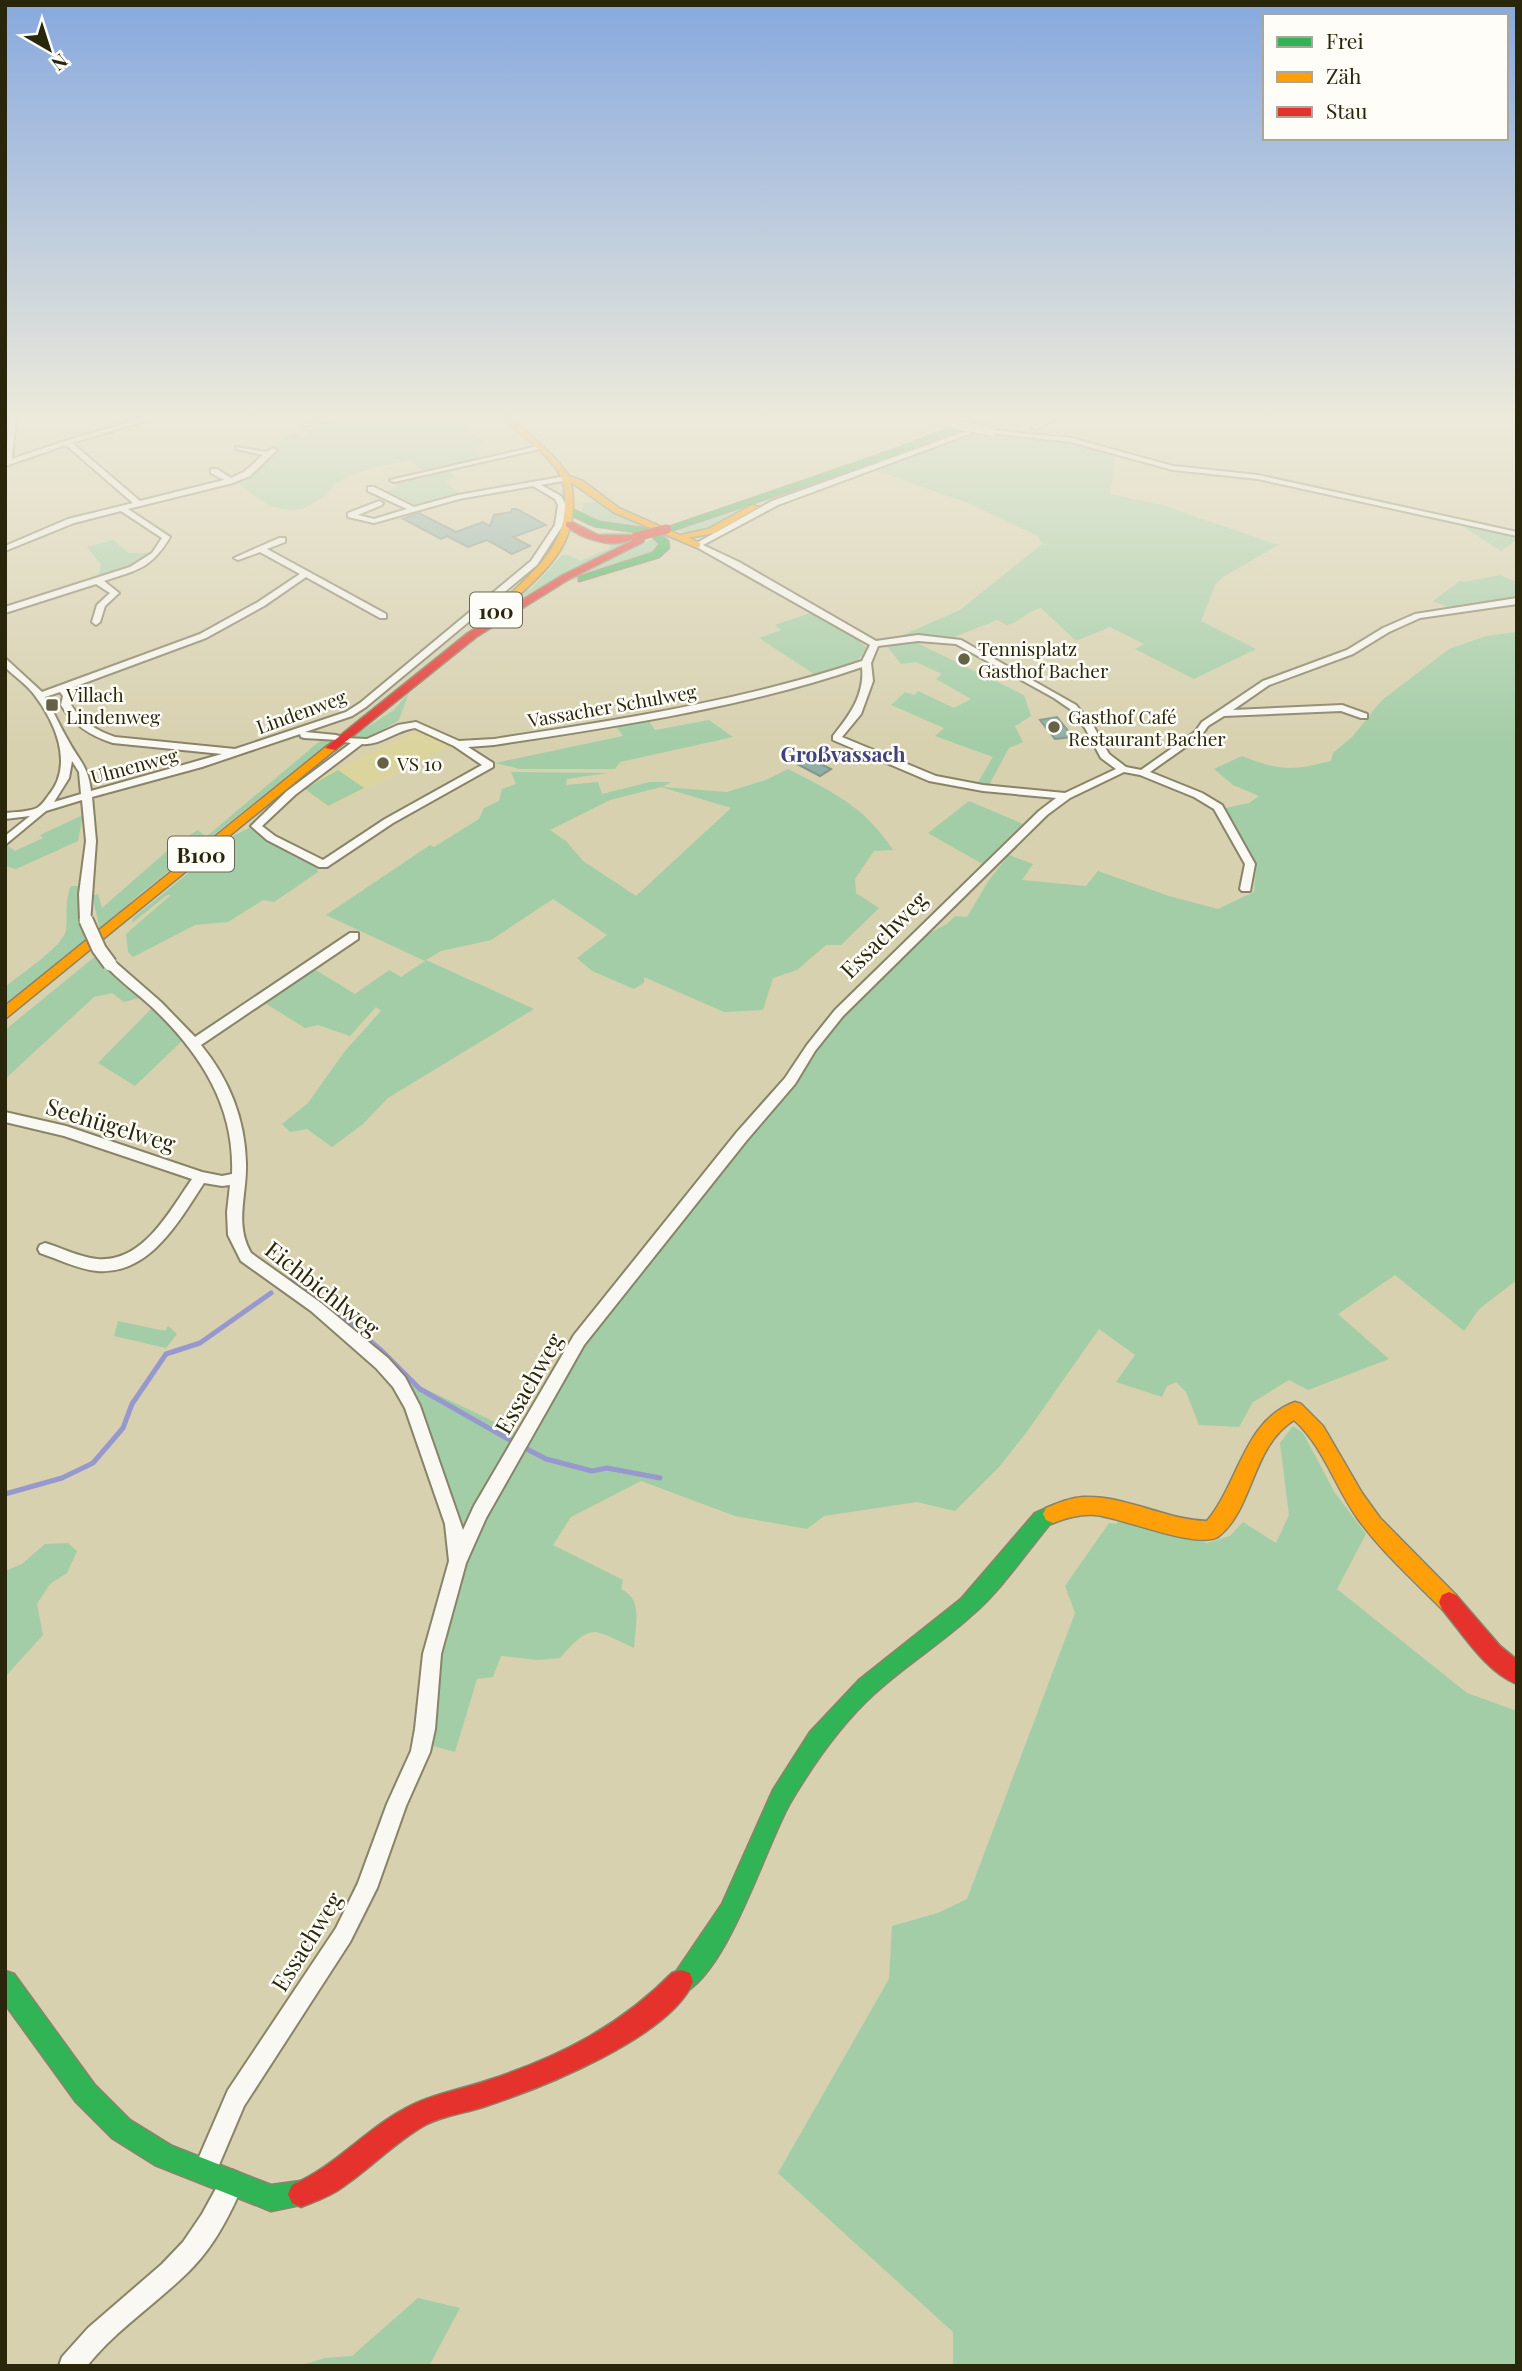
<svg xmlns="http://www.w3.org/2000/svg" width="1522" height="2371" font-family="'Playfair Display',serif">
	<rect width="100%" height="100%" fill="#d7d1af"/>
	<path fill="#dcd49d" d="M 419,729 L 452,745 L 327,808 L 303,789 L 313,781 Z"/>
	<g fill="#a2cda6" fill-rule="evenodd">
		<path d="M 434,415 L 451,415 L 486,443 L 465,450 L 474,450 L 484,459 L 424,472 L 411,460 C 387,465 359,469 338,482 C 332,486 328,494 323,497 C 317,500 310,506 304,508 C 277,516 254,497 236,480 C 249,474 283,454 281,439 L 310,426 L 295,441 C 303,438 306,431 314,427 C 327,418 346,420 360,417 L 365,425 Z"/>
		<path d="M 1004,415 L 1057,415 L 1032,427 L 983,423 Z"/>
		<path d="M 973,431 C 1006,435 1093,435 1115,458 L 1110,494 L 1162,505 L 1278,545 L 1223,577 L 1215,585 L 1201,621 L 1256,649 L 1194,679 L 1135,649 L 1144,644 L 1110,627 L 1076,641 L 1041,608 C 1027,611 1020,622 1007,625 L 997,620 L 952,638 L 926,635 L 894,639 L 960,610 L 1042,544 L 1038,536 L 968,503 L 871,469 Z"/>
		<path d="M 446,469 L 456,478 L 445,481 L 461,495 L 415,506 L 384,493 L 399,486 L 393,481 Z"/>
		<path d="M 771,496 L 707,532 L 688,533 L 674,530 Z"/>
		<path d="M 596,501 L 654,528 L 649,530 L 602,523 L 582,513 L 583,503 Z"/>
		<path d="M 1459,524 L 1517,535 L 1517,539 L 1501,551 Z"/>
		<path d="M 656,537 L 661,542 L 658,549 L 649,555 L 558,585 Z"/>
		<path d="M 113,540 L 129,553 L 154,553 L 138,565 L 98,578 L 101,564 L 87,547 Z"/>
		<path d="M 626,542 L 520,598 L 517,598 L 525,590 L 532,588 L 562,555 L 569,555 L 580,561 L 610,548 L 609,543 Z"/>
		<path d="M 1500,575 L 1517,582 L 1517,600 L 1451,608 L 1433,601 L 1460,581 L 1465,582 Z"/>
		<path d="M 810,613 L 858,640 L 866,647 C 860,667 835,670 817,676 L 759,638 L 781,630 L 775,625 Z"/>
		<path d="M 1517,632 L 1517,1280 L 1479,1309 L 1464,1331 L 1395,1275 L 1338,1314 L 1389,1359 L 1308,1390 L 1289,1380 L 1253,1402 L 1239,1427 L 1199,1425 L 1186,1392 L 1176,1382 L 1167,1386 L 1162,1397 L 1116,1382 L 1135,1355 L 1099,1329 L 1026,1433 L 999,1467 L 955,1511 L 917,1502 L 824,1516 L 807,1529 L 735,1516 L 641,1481 L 571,1517 L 553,1545 L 623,1580 L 621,1589 C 644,1600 635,1625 634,1648 C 592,1629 592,1622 560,1658 L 538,1660 L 501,1656 L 493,1677 L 477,1679 L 455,1752 L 433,1746 L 433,1695 L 461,1573 L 500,1488 L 572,1362 L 829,1031 L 877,977 L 916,940 L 947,924 L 955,916 L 967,917 L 989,880 L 1009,855 L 1033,864 L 1022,880 L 1086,886 L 1098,871 L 1169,896 L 1218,909 L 1254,892 L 1256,868 L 1222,809 L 1249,803 L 1259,796 L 1233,785 L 1214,769 L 1242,756 C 1279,771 1293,771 1331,761 L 1333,753 L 1353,736 L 1381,701 L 1449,649 L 1486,636 Z"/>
		<path d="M 915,642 L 1024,695 L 1031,716 L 1015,726 L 1023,742 L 1009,748 L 989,785 L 977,784 L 993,757 L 935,736 L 944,728 L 891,705 L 905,692 L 914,695 L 918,691 L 954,708 L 971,699 L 936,679 L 942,674 L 916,662 L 901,664 L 887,646 Z"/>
		<path d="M 409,692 L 399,720 L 369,738 L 350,738 L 394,710 Z"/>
		<path d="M 709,720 L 733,737 L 620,762 L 615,769 L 520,769 L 495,763 L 623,736 L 615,725 L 649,721 L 655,730 Z"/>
		<path d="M 321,740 L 332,740 L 135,898 L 100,930 L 92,895 L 98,894 L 102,908 L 175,844 L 198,830 L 206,837 Z"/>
		<path d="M 788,769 C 833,792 864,806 893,850 L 874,851 L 855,879 L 856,893 L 879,908 L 841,945 L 826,945 L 797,970 L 773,978 L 763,1010 L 724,1012 L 644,977 L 644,983 L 634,989 L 592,971 L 577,958 L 607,935 L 553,899 L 491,940 L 441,951 L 426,960 L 534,1009 L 388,1098 L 363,1124 L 332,1147 L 307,1129 L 290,1132 L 282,1124 L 308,1103 L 345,1051 L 381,1011 L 376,1007 L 350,1036 L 318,1025 L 305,1028 L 265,1003 L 314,969 L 355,994 L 389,970 L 401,977 L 425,961 L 326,915 L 430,845 L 434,847 L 479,819 L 484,808 L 499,801 L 502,789 L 516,784 L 511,772 L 608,773 L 567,779 L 566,785 L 598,782 L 602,794 L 650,782 L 671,782 L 663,787 L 727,792 L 766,780 ZM 661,787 L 731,808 L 636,896 L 583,861 L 566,841 L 550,830 L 610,800 Z"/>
		<path d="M 338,770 L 364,788 L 328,806 L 305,789 Z"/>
		<path d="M 969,801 L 1023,824 L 995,852 L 986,866 L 928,833 Z"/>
		<path d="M 83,815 L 78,841 L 16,869 L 5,866 L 7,845 L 15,851 L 43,838 L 40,835 Z"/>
		<path d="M 249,828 L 316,865 L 318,872 L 274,902 L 263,900 L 228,922 L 195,925 L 133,957 L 128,952 L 126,934 L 171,895 L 167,895 L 132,923 L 133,918 L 235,835 Z"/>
		<path d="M 71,886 L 79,886 L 78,913 L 86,940 L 5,1006 L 5,987 C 19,975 63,947 66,930 C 68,914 64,901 71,886 Z"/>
		<path d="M 97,955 L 104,967 L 139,998 L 124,1002 L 112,993 L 94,997 L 5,1079 L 5,1030 Z"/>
		<path d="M 153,1007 L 184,1039 L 135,1086 L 98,1063 Z"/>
		<path d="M 118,1321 L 165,1331 L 168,1326 L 177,1334 L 166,1348 L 114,1336 Z"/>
		<path d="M 413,1383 L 520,1434 L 463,1546 L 410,1387 Z"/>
		<path d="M 1293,1426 L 1303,1433 L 1335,1493 L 1366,1534 L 1337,1589 L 1467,1693 L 1517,1711 L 1517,2366 L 953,2366 L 953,2332 L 778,2173 L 889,1979 L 892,1926 L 938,1913 L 967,1899 L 1075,1613 L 1065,1586 L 1109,1523 L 1116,1524 L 1121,1517 L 1207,1543 L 1230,1536 L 1243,1522 L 1276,1543 L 1289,1515 L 1280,1443 Z"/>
		<path d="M 68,1543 L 77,1551 L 67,1573 L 50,1584 L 37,1604 L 43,1635 L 5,1677 L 5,1571 L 22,1564 L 45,1544 Z"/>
		<path d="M 418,2298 L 460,2308 L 429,2366 L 299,2366 L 325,2358 L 352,2356 Z"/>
	</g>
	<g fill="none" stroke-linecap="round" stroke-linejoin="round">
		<g stroke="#9798ce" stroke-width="5">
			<path d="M 292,1280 L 317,1295 L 383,1352 L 420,1389 L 515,1443"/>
			<path d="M 523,1447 L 546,1459 L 592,1471 L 607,1468 L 660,1478"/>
			<path d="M 5,1494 L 62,1478 L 93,1463 L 123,1428 L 132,1404 L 166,1354 L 200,1343 L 271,1293"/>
		</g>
	</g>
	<g fill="#8dafa8" stroke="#879489" stroke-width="2">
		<path d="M 512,509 L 517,509 L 546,525 L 513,537 L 530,546 L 512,554 L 487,540 L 468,547 L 447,536 L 441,539 L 403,519 L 419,513 L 456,532 L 483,522 L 490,526 L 494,515 L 511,512 Z"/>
		<path d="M 1057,717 L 1073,737 L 1055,739 L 1040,720 Z"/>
		<path d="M 809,758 L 831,769 L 820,776 L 797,764 Z"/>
	</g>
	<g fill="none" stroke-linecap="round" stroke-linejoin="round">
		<defs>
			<g id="street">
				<path d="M 10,415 L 16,415 L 12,459 L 65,441 L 154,415 L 164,415 L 72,443 L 140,501 L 224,480 L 211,473 L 211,469 L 217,469 L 231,478 L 244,472 L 263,455 L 236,449 L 236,447 L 267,452 L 273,448 L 277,450 L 250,476 L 233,483 L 128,509 L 170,537 C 151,569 137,570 104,581 L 119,593 L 105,606 L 100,622 L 96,625 L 92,622 L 97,605 L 110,593 L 96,584 L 5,613 L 5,607 L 130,567 L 152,553 L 162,538 L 121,511 L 74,523 L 5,551 L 5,546 L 68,519 L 133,503 L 66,445 L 5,466 Z"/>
				<path d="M 348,415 L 363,415 L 304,426 L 301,424 Z"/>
				<path d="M 918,415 L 927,415 L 937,420 L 932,421 Z"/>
				<path d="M 937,415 L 957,417 L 975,415 L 957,421 Z"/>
				<path d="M 1056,415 L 1064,415 L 1036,429 L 1031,428 Z"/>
				<path d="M 986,424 L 988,427 L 778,505 L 703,545 L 739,562 L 876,641 L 918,635 L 961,640 L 1076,705 L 1094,727 L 1109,754 L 1126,767 L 1141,770 L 1195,732 L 1202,722 L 1263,681 L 1347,650 L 1383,628 L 1415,614 L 1517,598 L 1517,604 L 1420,618 L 1389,632 L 1353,654 L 1269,685 L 1233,710 L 1342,705 L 1367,714 L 1367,718 L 1361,718 L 1341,711 L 1224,716 L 1208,726 L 1201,736 L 1150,772 L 1202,793 L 1222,805 L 1255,864 L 1250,891 L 1242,891 L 1240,889 L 1245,864 L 1214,809 L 1194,797 L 1140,775 L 1124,772 L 1070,798 L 1047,815 L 843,1016 L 815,1051 L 795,1084 L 747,1140 L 584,1345 L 486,1518 L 466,1563 L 441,1654 L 435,1729 L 430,1752 L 406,1806 L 377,1888 L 350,1942 L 244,2106 L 213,2179 L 205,2183 L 197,2179 L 193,2171 L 228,2090 L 336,1928 L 358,1883 L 387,1804 L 411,1751 L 415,1729 L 423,1654 L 449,1561 L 445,1524 L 405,1408 L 393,1387 L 376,1368 L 311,1311 L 241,1261 L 228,1235 L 227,1212 L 230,1185 L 222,1186 L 204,1183 C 179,1221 150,1275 97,1271 C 77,1269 58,1259 40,1253 L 38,1249 L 40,1245 L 45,1243 C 62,1248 79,1257 97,1259 C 143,1263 169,1212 192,1179 L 64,1136 L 5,1122 L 5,1112 L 66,1126 L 202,1172 L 222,1176 L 232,1174 C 235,1106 200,1053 153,1008 C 137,993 118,980 104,964 L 106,961 L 114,961 L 161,1002 L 195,1037 L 350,933 L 358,933 L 358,939 L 201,1045 C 229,1079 245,1119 246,1163 C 247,1195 234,1224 251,1253 L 321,1303 L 388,1358 L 405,1377 L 420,1406 L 463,1530 L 474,1506 L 574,1335 L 737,1132 L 785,1078 L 807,1045 L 835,1010 L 1039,811 L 1056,798 L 983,791 L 929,781 L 833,740 L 833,736 C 849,716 865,695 862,667 C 743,708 618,726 494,745 L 468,747 L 493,763 L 493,767 L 393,823 L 327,867 L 319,867 L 267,840 L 251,826 L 287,791 L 351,743 L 344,742 L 344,738 L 367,739 L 398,725 L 416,722 L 459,741 L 494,739 C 618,720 743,701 862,661 L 870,645 L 693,545 L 772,501 ZM 918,641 L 956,644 L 1054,698 L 1070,709 L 1085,728 L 1101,758 L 1116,769 L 1065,793 L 983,785 L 936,776 L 842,737 L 861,714 L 873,681 L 871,663 L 878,646 ZM 415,728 L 454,746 L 482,765 L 385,819 L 323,860 L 275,836 L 262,826 L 295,795 L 362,744 C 380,746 397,730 415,728 Z"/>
				<path d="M 992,430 L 1071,438 L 1173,466 L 1258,475 L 1517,532 L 1517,536 L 1258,479 L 1173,470 L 1071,442 L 990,433 Z"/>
				<path d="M 538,446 L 540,449 L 394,482 L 390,480 Z"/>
				<path d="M 566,476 L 569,476 L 569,480 L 541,485 L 561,496 L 566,505 L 563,525 L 537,565 L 366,707 L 352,716 L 305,732 L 336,735 L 339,736 L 339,740 L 304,738 L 301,737 L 300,734 L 202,767 L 92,797 L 96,841 L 90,923 L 86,924 L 80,920 L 79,894 L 86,841 L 82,800 L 46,811 L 5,845 L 5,836 L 30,816 L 5,819 L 5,813 C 15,812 28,812 37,808 C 42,805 45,800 48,796 C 75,765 55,721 33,693 C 25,683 14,676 5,667 L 5,658 L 42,692 L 200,634 L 258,602 L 300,574 L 260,552 L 238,560 L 234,558 L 279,538 L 285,538 L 285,542 L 267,549 L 386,614 L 386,618 L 380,618 L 306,577 L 264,606 L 206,638 L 68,689 L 73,696 L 71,705 C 81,721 97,731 115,737 L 235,749 L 346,712 L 360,703 L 531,561 L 555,525 L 558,505 L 555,499 L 533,486 L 459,499 L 374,523 L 348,517 L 348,513 L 379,501 L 383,503 L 382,505 L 358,515 L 374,519 L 407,509 L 368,491 L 368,487 L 374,487 L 414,507 L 458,495 ZM 60,692 L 63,696 L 61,705 C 73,725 91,736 113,743 L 222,754 L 91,791 C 88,766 80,762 69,742 C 60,727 54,712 45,697 ZM 72,761 L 79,772 L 81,794 L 54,802 L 69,778 Z"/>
				<path d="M 232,2170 L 240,2174 L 244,2182 C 232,2211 216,2243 194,2266 C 161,2301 118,2327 87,2366 L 59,2366 L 62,2357 L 88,2328 L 162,2264 L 183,2242 L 202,2214 L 224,2174 Z"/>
			</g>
			<g id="fast">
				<path d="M 983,415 L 994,415 L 905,452 L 670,531 L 663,529 L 899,448 Z"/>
				<path d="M 572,509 L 599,522 L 656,530 L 668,541 L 669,548 L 659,557 L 579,581 L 579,577 L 653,553 L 660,544 L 650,534 L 594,526 L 569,514 L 568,512 Z"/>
				<path d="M 1053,1505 L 1060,1508 L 1063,1514 L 1060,1520 L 1049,1525 C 1026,1553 1000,1591 973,1614 C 942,1643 905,1665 874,1694 C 840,1725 813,1764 790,1803 C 765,1847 727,1975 681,1994 L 672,1991 L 669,1982 L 722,1904 L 773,1790 L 810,1732 L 859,1680 L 961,1599 L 1035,1513 Z"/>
				<path d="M 5,1971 L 14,1974 L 94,2084 L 130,2120 L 172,2146 L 271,2185 L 301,2181 L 310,2185 L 314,2194 L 310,2203 L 271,2211 L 155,2165 L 112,2138 L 76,2102 L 5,2004 Z"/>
			</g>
			<g id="slow">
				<path d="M 501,415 L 509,415 L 556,459 L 569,476 L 583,481 L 619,508 L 680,535 L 708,529 L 752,505 L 759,507 L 714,533 L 689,538 L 700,543 L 700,547 L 697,548 L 613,512 L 571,482 C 581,536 555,563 517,597 L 511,597 L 511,593 C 538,568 565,543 565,504 C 565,496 565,484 561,477 C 549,453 519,435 501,415 Z"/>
				<path d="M 327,746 L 337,748 L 5,1019 L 5,1006 Z"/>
				<path d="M 1295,1402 L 1301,1404 L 1323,1426 L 1362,1493 L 1380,1518 L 1456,1595 L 1459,1602 L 1456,1609 L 1449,1612 L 1442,1609 C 1413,1580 1382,1552 1358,1519 C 1335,1487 1324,1447 1294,1420 C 1251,1447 1254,1508 1219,1536 C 1200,1551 1121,1517 1095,1515 C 1079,1514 1067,1518 1053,1523 L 1046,1520 L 1043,1514 L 1046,1508 C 1058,1503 1070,1498 1083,1497 C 1126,1495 1165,1520 1207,1521 C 1239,1483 1244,1420 1295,1402 Z"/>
			</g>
			<g id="jam">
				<path d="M 566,522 L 572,522 L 598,535 L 630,535 L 634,538 C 614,550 583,539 566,526 Z"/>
				<path d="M 640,537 L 644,540 L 643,542 L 569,579 L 476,637 L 335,750 L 325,748 L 468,633 L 563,575 Z"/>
				<path d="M 1449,1592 L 1456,1595 L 1500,1646 L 1517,1660 L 1517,1684 C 1486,1672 1463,1634 1442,1609 L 1439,1602 L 1442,1595 Z"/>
				<path d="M 681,1970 L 690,1973 L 693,1982 C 670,2037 541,2088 486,2106 C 466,2113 444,2115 425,2125 C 395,2142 372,2167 344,2186 C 331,2196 316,2201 301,2207 L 292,2203 L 288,2194 L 292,2185 C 337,2166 368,2126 412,2105 C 437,2093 463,2089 489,2080 C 559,2057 620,2026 672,1973 Z"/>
			</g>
		</defs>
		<use href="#street" stroke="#898469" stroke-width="4"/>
		<use href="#fast" stroke="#898469" stroke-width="3"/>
		<use href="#slow" stroke="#898469" stroke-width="3"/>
		<use href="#jam" stroke="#898469" stroke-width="3"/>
		<use href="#street" fill="#f9f8f3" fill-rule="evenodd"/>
		<use href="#fast" fill="#30b455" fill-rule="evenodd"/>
		<use href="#slow" fill="#ff9f0a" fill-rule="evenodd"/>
		<use href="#jam" fill="#e5322d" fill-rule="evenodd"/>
		<defs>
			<path id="street-bridge-far1" d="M 934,420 L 992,432"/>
			<path id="street-bridge" d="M 86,920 L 99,949 L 110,964"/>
			<path id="jam-bridge" d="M 635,537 L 667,529"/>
		</defs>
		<use href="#street-bridge-far1" stroke="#898469" stroke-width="10" stroke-linecap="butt"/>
		<use href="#street-bridge" stroke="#898469" stroke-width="17" stroke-linecap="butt"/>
		<use href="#jam-bridge" stroke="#898469" stroke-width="10" stroke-linecap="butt"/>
		<use href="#street-bridge-far1" stroke="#f9f8f3" stroke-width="8"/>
		<use href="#street-bridge" stroke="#f9f8f3" stroke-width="13"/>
		<use href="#jam-bridge" stroke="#e5322d" stroke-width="9"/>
	</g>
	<linearGradient id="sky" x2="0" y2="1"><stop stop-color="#87a9de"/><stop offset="0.56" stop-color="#edeadb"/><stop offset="1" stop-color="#edeadb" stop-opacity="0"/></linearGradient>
	<rect width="1522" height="747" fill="url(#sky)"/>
	<g fill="#676245" stroke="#fefdf7" stroke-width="2.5">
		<circle cx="964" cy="659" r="7"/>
		<rect x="45" y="698" width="14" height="14" rx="3.5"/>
		<circle cx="1054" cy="727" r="7"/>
		<circle cx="383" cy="763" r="7"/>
	</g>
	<g text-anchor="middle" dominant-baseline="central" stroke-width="5" stroke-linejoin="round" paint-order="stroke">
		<g font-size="19" fill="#2a260c" stroke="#fefdf7" text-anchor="start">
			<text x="978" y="648">Tennisplatz<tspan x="978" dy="22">Gasthof Bacher</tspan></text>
			<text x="66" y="694">Villach<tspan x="66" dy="22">Lindenweg</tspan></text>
			<text x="1068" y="716">Gasthof Café<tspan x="1068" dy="22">Restaurant Bacher</tspan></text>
			<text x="397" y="763">VS 10</text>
		</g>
		<g font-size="19" fill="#2a260c" stroke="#fefdf7">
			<text transform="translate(612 705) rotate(-10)">Vassacher Schulweg</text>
			<text transform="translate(301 711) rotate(-20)">Lindenweg</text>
			<text transform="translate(134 765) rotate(-15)">Ulmenweg</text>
		</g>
		<g fill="#fefdf7" stroke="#6a6652" stroke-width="2">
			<rect x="470" y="592.5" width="52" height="35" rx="5"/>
			<rect x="168" y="836.5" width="66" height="35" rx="5"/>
		</g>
		<g font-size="21" font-weight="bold" fill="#2a260c">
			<text x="496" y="610">100</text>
			<text x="201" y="854">B100</text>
		</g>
		<g font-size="21" font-weight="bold" fill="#41427e" stroke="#fefdf7">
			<text x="843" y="753">Großvassach</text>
		</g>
		<g font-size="23" fill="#2a260c" stroke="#fefdf7">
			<text transform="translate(883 934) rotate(-45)">Essachweg</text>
			<text transform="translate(111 1124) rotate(17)">Seehügelweg</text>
			<text transform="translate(323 1288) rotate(38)">Eichbichlweg</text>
			<text transform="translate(528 1383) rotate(-60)">Essachweg</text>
			<text transform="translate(306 1941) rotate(-58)">Essachweg</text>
		</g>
	</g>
	<rect width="1522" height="2371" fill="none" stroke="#2a260c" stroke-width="14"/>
	<rect x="1263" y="14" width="245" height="126" fill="#fefdf7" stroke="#a9a799" stroke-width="2"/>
	<rect x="1277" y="37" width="35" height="10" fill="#30b455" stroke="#a9a799" stroke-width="2"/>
	<text x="1326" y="49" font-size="21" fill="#2a260c">Frei</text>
	<rect x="1277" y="72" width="35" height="10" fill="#ff9f0a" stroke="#a9a799" stroke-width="2"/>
	<text x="1326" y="84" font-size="21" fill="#2a260c">Zäh</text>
	<rect x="1277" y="107" width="35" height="10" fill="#e5322d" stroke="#a9a799" stroke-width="2"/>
	<text x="1326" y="119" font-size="21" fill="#2a260c">Stau</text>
	<g transform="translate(49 49) rotate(141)" stroke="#fefdf7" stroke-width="5" paint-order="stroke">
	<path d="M0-5L12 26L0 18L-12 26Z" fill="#2a260c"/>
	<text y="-10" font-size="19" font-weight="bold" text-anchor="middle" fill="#2a260c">N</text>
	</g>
</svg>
